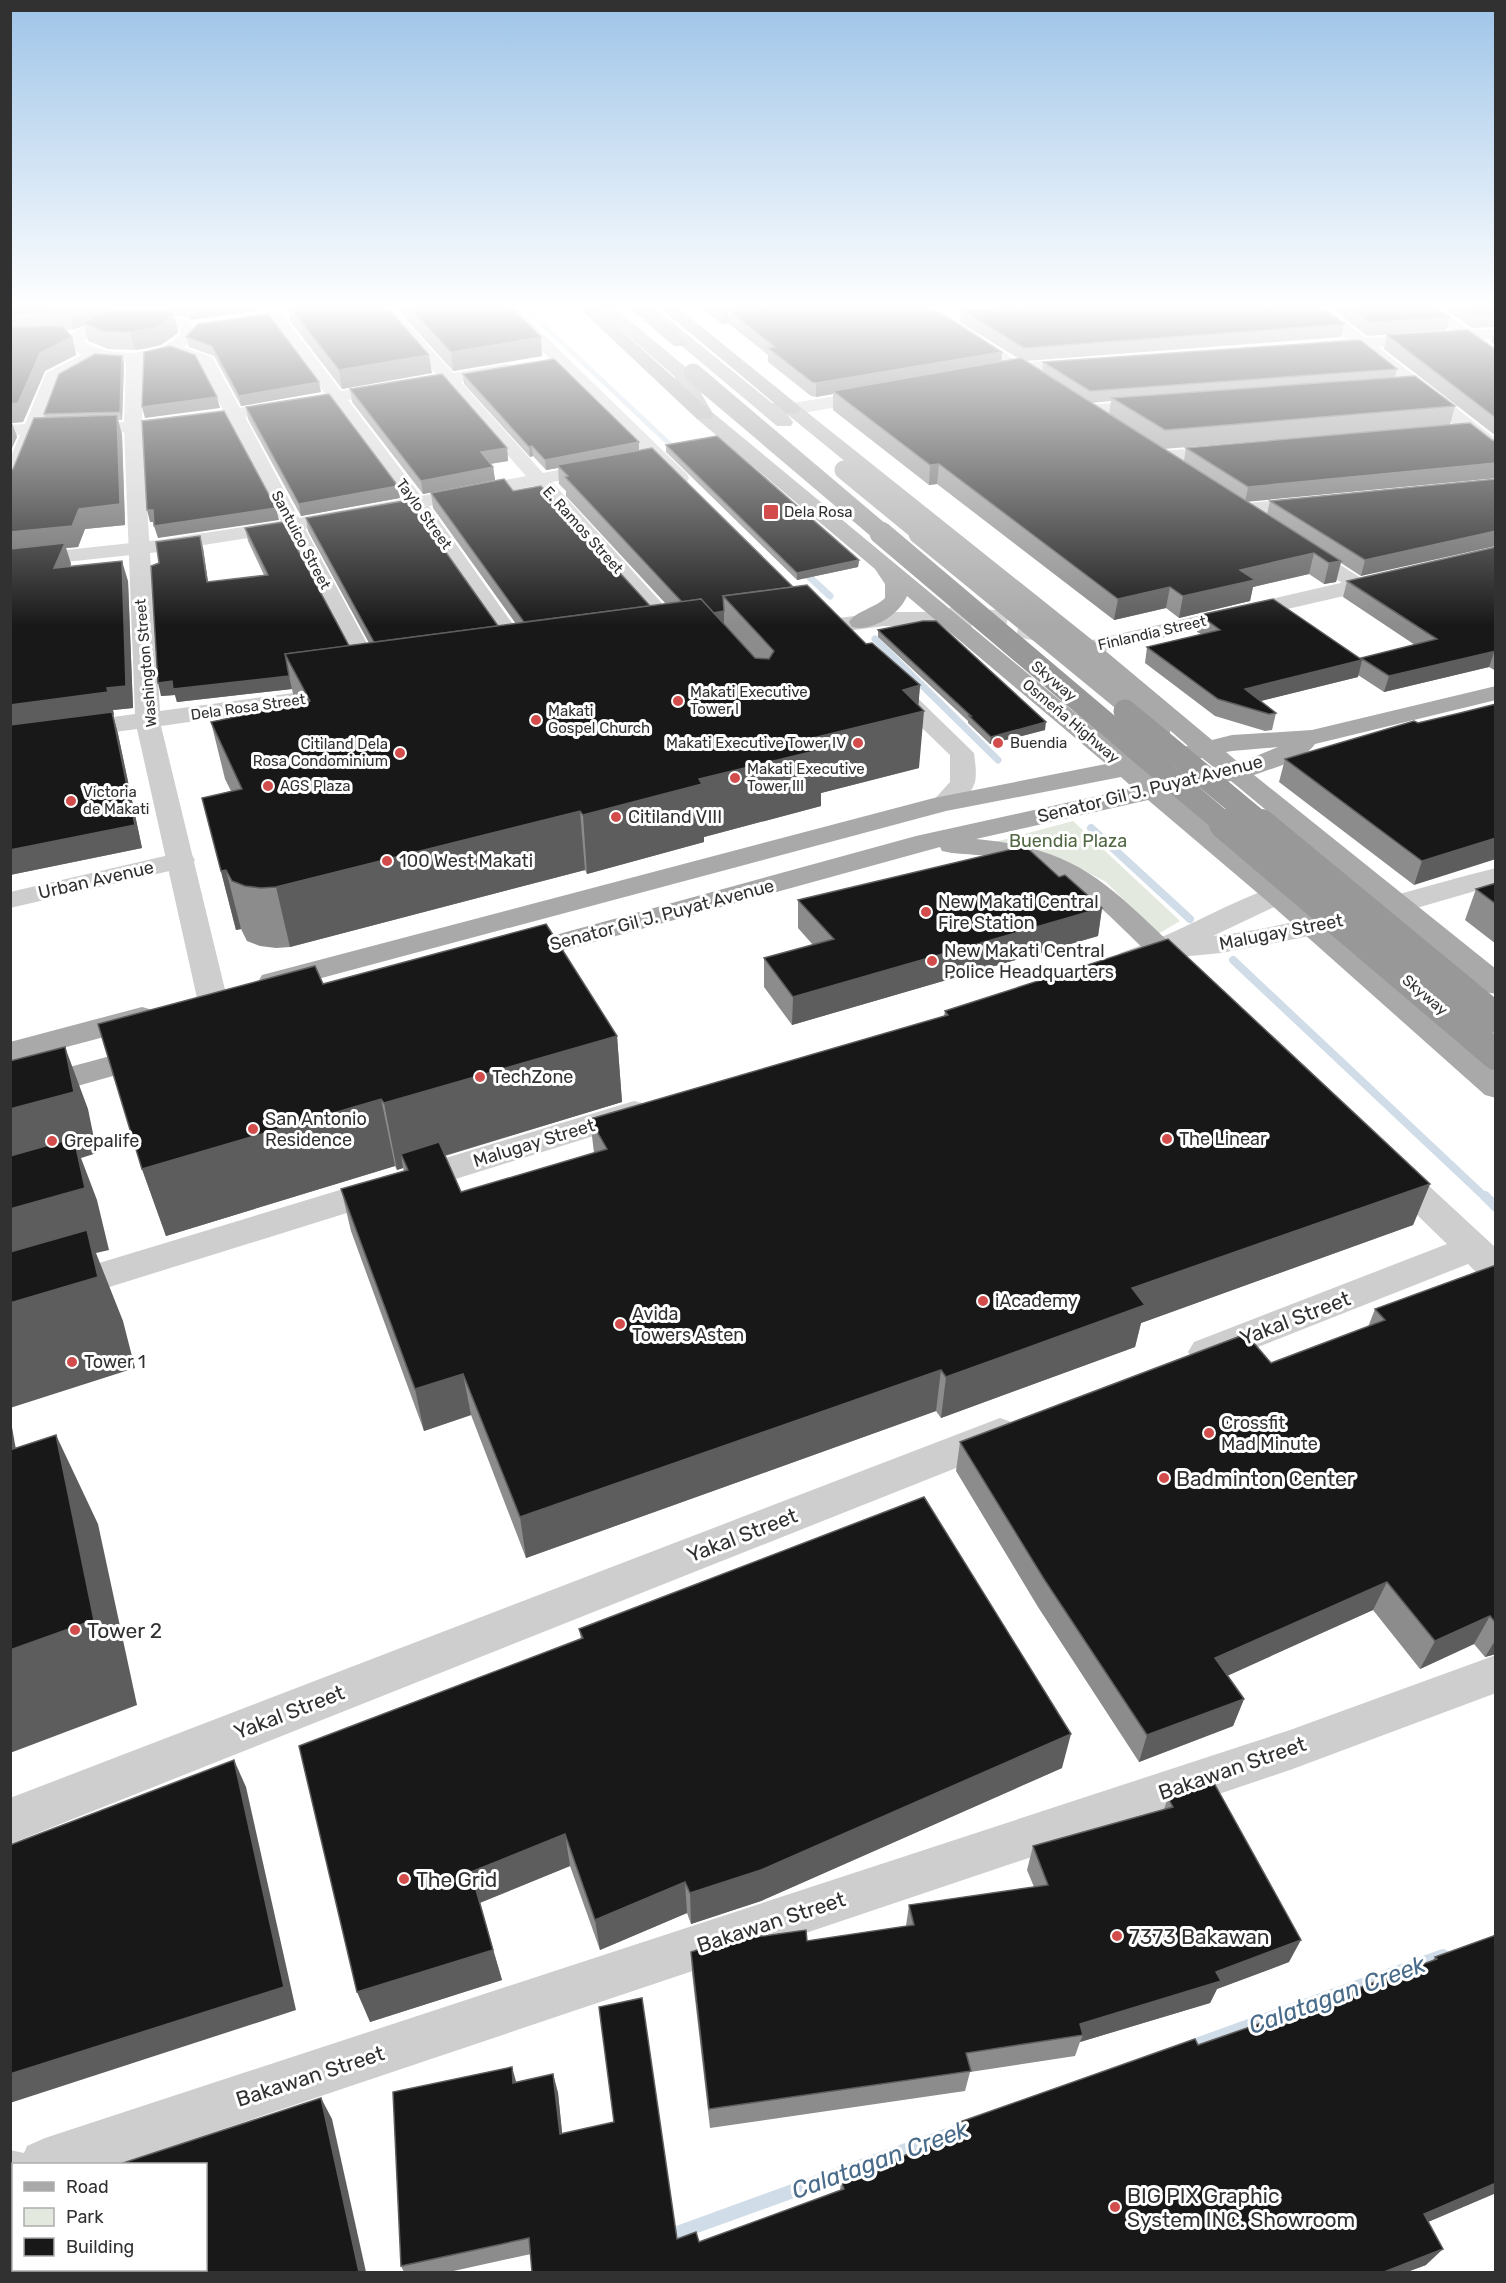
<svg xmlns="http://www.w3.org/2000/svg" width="1506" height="2283" font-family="Rubik,sans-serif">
	<rect width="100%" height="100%" fill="#fff"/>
	<path fill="#e3e9de" d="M 1073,821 L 1180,921 L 1158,934 L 1106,882 L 1062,859 L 995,842 Z"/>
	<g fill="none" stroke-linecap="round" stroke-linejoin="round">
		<path stroke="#d0dde9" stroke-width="5" d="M 523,306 L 678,452"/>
		<g stroke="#d0dde9" stroke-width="7">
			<path d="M 803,571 L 830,596"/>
			<path d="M 875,639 L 998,760"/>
		</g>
		<g stroke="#d0dde9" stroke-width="8">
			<path d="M 1091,828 L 1190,919"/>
			<path d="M 1233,960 L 1486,1198"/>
		</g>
		<path stroke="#d0dde9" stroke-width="10" d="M 1485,1196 L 1496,1207"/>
		<g stroke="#d0dde9" stroke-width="14">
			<path d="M 1188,2048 L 1443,1956"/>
			<path d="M 666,2237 L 964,2129"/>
		</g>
		<path stroke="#d6d6d6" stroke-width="23" stroke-dasharray="23 12" stroke-linecap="butt" d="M 949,619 L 1002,622 L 1054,633"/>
		<g fill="#cecece" fill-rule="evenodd">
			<path d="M 260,306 L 276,306 L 341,391 L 437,375 L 376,306 L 392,306 L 453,373 L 506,364 L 512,365 L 514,369 L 512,373 L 461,382 L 543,473 L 599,462 L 606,464 L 608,468 L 606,472 L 552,482 L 689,633 L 692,638 L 689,643 L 681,645 L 673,643 L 534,486 L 429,506 L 539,661 L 536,666 L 528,668 L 520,666 L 411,509 L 305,529 L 388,682 L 385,687 L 377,689 L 369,687 L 366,682 L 287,532 L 159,552 L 10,568 L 10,556 L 159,540 L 281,521 L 228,420 L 133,432 L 38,435 L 19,484 L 17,488 L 10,490 L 10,459 L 20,435 L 10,435 L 10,425 L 25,424 L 46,373 L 88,352 L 94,350 L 102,355 L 100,358 L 59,380 L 43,424 L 133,422 L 223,410 L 199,364 L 165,351 L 163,348 L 165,345 L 171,343 L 212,357 L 240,408 L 325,394 ZM 445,384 L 526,476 L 421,496 L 348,400 ZM 332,403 L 404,499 L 299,518 L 245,417 Z"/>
			<path d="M 497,306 L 514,306 L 687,474 L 689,478 L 687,482 L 673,482 Z"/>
			<path d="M 913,306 L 932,306 L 1053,384 L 1050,388 L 1038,388 Z"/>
			<path d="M 1418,306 L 1436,306 L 1496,348 L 1496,361 L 1490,360 Z"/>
			<path d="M 1153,400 L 1159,401 L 1162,405 L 1159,409 L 1085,415 L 1079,414 L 1076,410 L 1079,406 L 1085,405 Z"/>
			<path d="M 1229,446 L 1235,447 L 1238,451 L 1235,455 L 1158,463 L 1151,461 L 1149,457 L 1151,453 L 1158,451 Z"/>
			<path d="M 1310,497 L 1317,499 L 1320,503 L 1317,507 L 1240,516 L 1233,514 L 1230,510 L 1233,506 L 1240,504 Z"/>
			<path d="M 1301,542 L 1308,544 L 1367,582 L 1370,586 L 1367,590 L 1360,592 L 1353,590 L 1294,552 L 1291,548 L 1294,544 Z"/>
			<path d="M 893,680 L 901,682 L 974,753 C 975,762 977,773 975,782 C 969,800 952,814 934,809 L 930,804 L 950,782 L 950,755 L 885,692 L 882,687 L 885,682 Z"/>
			<path d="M 182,852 L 191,854 L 195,860 L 191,866 L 10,908 L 10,892 Z"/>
			<path d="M 1496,1655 L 1496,1693 L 1290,1770 L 119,2164 L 14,2164 L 14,2201 L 10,2201 L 10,2150 L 24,2153 L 27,2146 L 45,2138 L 1290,1730 Z"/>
		</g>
		<g fill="#cecece" fill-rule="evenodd">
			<path d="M 1307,306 L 1325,306 L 1366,338 L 1496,329 L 1496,339 L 1378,347 L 1496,439 L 1496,455 L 1489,453 L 1358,349 L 1315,350 L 1312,346 L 1315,342 L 1346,339 Z"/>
			<path d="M 146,313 L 188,320 L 198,333 C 185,352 166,357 144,361 L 142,427 L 160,711 L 338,687 L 347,689 L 350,694 L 347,699 L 338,701 L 161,726 L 227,998 L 223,1005 L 212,1008 L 201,1005 L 197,998 L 137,729 L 10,746 L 10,731 L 135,714 L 124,427 L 126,362 C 107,362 80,360 67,344 C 76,316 122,314 146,313 ZM 146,323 L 177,328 L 181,333 C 163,357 108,358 85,342 C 95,324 127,324 146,323 Z"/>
			<path d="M 1087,358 L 1093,359 L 1096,363 L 1093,367 L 1020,373 L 989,379 L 983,378 L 980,374 L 983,370 L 1020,363 Z"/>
			<path d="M 876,390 L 882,391 L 885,395 L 882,399 L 792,415 L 786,413 L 783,409 L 786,405 L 792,403 Z"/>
			<path d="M 1388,572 L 1396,574 L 1399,579 L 1396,584 L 1088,655 L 1080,653 L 1076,648 L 1080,643 L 1088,641 Z"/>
			<path d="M 884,612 L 949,612 L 957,614 L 960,619 L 957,624 L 949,626 L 884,626 L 802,637 L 794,635 L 791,630 L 794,625 L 802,623 Z"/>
			<path d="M 1496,868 L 1496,885 L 1389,916 L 1300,938 L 1221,953 L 1180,957 L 1170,955 L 1130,968 L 1120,965 L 1115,959 L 1120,953 C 1142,945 1163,937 1184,927 C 1213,914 1288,873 1317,880 L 1321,886 L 1317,892 L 1272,908 L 1213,936 C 1311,925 1401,891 1496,868 Z"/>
			<path d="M 634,1101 L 645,1104 L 650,1112 L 645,1120 L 10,1318 L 10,1290 Z"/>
			<path d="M 1390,1157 L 1402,1161 L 1496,1248 L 1496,1283 L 1483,1279 L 1468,1264 L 1220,1362 L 1207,1367 L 1194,1362 L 1188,1352 L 1194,1342 L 1447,1244 L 1378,1177 L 1373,1169 L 1378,1161 Z"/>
			<path d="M 1000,1418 L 1014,1423 L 1019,1434 L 1014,1445 L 10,1844 L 10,1798 Z"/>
		</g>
		<g fill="#a9a9a9" fill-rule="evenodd">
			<path d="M 594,306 L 612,306 L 706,384 L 709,388 L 701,393 L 712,412 L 1131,759 L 1188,746 L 1080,653 L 787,414 L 793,422 L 791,426 L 777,426 L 634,306 L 652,306 L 772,403 L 798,405 L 1096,643 L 1212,740 L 1232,735 L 1312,730 L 1496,686 L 1496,700 L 1315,744 C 1303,761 1273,768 1254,775 L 1496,969 L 1496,994 L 1485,992 L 1231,781 L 1173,794 L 1287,889 L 1496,1069 L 1496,1098 L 1485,1095 L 1267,901 L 1148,800 L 976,839 C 1073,848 1103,879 1171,944 L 1176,950 L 1171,956 L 1161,959 L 1151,956 C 1114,921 1076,877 1026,862 C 1002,856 976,855 952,853 L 942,851 L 940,847 L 514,964 L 504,961 L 499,955 L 504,949 L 916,836 L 1133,788 L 1121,777 L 946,811 L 273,991 L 262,989 L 258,982 L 262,975 L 934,798 L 1106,764 L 907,596 C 899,615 872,632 852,627 L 849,622 C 856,611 875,608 885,598 L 885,584 L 875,569 L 697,419 L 674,376 ZM 1278,747 L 1239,763 L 1226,752 L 1232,751 ZM 1202,758 L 1216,769 L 1158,782 L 1145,771 Z"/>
			<path d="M 142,1007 L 153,1010 L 157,1017 L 153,1024 L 10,1062 L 10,1042 Z"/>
			<path d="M 155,1044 L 166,1047 L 171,1054 L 166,1061 L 10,1105 L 10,1083 Z"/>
		</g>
		<g fill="#989898" fill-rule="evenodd">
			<path d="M 577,306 L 594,306 L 711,411 L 713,415 L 711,419 L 697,419 Z"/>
			<path d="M 627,306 L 645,306 L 689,342 L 686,346 L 674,346 Z"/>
			<path d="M 658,306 L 676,306 L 798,405 L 801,409 L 798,413 L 786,413 Z"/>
		</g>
		<path stroke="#a9a9a9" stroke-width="19" d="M 844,470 L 922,534"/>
		<path stroke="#a9a9a9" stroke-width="23" d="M 920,533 L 1159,729"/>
		<path stroke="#989898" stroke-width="19" d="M 693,373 L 883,534"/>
		<g stroke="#989898" stroke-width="23">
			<path d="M 881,533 L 1226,825"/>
			<path d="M 1125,711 L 1263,825"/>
		</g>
		<g stroke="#989898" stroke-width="30">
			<path d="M 1224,824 L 1496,1055"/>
			<path d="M 1261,824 L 1496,1018"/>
		</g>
	</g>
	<g fill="#8c8c8c" fill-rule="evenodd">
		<path d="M 10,306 L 260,306 L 261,310 L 191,320 L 188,318 L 174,315 L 178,333 L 161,345 L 148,348 L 135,350 L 108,349 L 88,341 L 84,325 L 73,330 L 65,330 L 72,337 L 76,355 L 45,371 L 23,422 L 12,423 L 17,437 L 10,452 Z"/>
		<path d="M 278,306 L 386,306 L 432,373 L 342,389 L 290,321 L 288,307 L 280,308 Z"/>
		<path d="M 394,306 L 510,306 L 542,356 L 453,371 Z"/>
		<path d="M 699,306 L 930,306 L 1002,352 L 1001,362 L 1019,359 L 960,322 L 961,309 L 1344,324 L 1341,337 L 1025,361 L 1042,372 L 1043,362 L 1397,369 L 1395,377 L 1455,406 L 1450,425 L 1164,449 L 1184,461 L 1186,448 L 1492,440 L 1496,441 L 1496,478 L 1247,501 L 1267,514 L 1270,501 L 1496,479 L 1361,576 L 1341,563 L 1336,582 L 1324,584 L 1309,574 L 1253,587 L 1250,601 L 1179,618 L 1166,608 L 1114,620 L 937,484 L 929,485 L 833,410 L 833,394 L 816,397 L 811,396 L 768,362 L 768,355 L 728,323 L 722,324 ZM 1111,401 L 1109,414 L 1091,403 Z"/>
		<path d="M 936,306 L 983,306 L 941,309 Z"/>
		<path d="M 1329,306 L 1435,306 L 1450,317 L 1446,330 L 1367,336 Z"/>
		<path d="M 1440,306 L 1496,306 L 1496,327 L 1472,328 Z"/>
		<path d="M 198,324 L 321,392 L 241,406 L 214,356 L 189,347 L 186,337 Z"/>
		<path d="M 1495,328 L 1496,328 L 1496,346 L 1491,342 Z"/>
		<path d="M 1387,335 L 1496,349 L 1496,436 L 1384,349 Z"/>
		<path d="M 124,364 L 122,420 L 118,420 L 122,435 L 125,525 L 85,529 L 78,547 L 66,548 L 71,564 L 70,566 L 128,581 L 133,708 L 113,710 L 114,715 L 113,715 L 118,734 L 142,848 L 10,875 L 10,470 L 13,469 L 45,418 L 44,414 Z"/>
		<path d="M 463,374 L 639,450 L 793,587 L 920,685 L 918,706 L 919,768 L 821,793 L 821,806 L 704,837 L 704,842 L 587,874 L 585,870 L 290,947 L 276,948 L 260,946 L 247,941 L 241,929 L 236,930 L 202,798 L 231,791 L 225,779 L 211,722 L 295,704 L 292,689 L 177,702 L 175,695 L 161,696 L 159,563 L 203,548 L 208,582 L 264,575 L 248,541 L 245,528 L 349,646 L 369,643 L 308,531 L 306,518 L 498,626 L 516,624 L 433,508 L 431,493 L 513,491 L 650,606 L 666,604 L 566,496 L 566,491 L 559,484 L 558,468 L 546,470 L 533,456 L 530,457 L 464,384 Z"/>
		<path d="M 350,389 L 507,448 L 508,461 L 490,464 L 493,467 L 495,480 L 423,494 L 352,402 Z"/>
		<path d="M 246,407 L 400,498 L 301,516 L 248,419 Z"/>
		<path d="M 666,445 L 859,560 L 858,567 L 797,580 L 666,452 Z"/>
		<path d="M 1496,547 L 1496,671 L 1489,667 L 1384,692 L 1358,675 L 1358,677 L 1260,701 L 1276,713 L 1272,730 L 1265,731 L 1215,716 L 1145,663 L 1147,647 L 1201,634 L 1197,632 L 1200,615 L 1361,659 L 1361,658 L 1415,645 L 1343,597 L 1347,581 Z"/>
		<path d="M 878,630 L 1045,730 L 990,744 L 968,723 L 968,721 L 878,637 Z"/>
		<path d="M 1496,704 L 1414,885 L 1279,782 L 1285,759 L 1418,723 L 1460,713 Z"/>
		<path d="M 1059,877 L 1102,908 L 1098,936 L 792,1025 L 764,987 L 764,958 L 813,945 L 798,928 L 798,900 Z"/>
		<path d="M 1496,883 L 1496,944 L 1465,920 L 1476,889 Z"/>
		<path d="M 323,984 L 617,1036 L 622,1102 L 445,1156 L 461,1192 L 594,1153 L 590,1119 L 944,1016 L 945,1011 L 1430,1184 L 1413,1225 L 1141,1323 L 1135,1347 L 941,1418 L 936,1411 L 526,1558 L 471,1415 L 424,1431 L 351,1231 L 341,1189 L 404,1171 L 403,1168 L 397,1170 L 395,1166 L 166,1236 L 142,1169 Z"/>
		<path d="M 1496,1265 L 1496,1654 L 1485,1657 L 1474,1644 L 1420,1669 L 1373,1610 L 1227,1675 L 1244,1699 L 1233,1726 L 1139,1762 L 1038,1607 L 956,1471 L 960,1442 L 1271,1363 L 1368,1327 L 1375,1309 Z"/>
		<path d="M 579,1629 L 1062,1768 L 761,1901 L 691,1924 L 687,1913 L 600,1950 L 570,1866 L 480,1903 L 502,1980 L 370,2022 L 581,1639 Z"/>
		<path d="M 1168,1798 L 1289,1962 L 1217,1989 L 1210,2003 L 1080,2042 L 1075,2056 L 970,2072 L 965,2091 L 710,2128 L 692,1973 L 691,1952 L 807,1941 L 906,1926 L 909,1905 L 1034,1887 L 1027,1870 L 1033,1846 L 1164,1809 Z"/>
		<path d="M 1496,1935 L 1496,2193 L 1428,2222 L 1426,2265 L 1407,2272 L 532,2272 L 531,2254 L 449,2272 L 404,2272 L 401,2266 L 516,2082 L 553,2074 L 558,2093 L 562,2133 L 677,2239 L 699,2242 L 840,2191 L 841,2180 L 953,2136 L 957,2123 L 1198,2045 L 1313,2005 L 1433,1960 L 1435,1957 Z"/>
	</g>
	<g fill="#5d5d5d">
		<path d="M 82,306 L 145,306 L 146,311 L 84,323 L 84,325 L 73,330 L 69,312 Z"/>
		<path d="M 188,306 L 260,306 L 261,310 L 191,320 Z"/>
		<path d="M 728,310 L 728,323 L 722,324 L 722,311 Z"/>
		<path d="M 174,315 L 178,333 L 161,345 L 148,348 L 135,350 L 130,332 Z"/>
		<path d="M 72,337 L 76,355 L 45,371 L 23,422 L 12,423 L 17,437 L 10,452 L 10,404 L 40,353 Z"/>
		<path d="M 541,337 L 542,356 L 453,371 L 451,352 Z"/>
		<path d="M 1002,352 L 1001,365 L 833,391 L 833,394 L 816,397 L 816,383 Z"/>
		<path d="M 429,355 L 432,373 L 342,389 L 339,370 Z"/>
		<path d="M 122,356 L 124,364 L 122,420 L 120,412 Z"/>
		<path d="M 319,382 L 321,392 L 241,406 L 239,396 Z"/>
		<path d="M 217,397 L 220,408 L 145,418 L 142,407 Z"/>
		<path d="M 117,415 L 122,435 L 125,525 L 85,529 L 78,547 L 66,548 L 71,564 L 60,589 L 10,554 L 10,532 Z"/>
		<path d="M 639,442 L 639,453 L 557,465 L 558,468 L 546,470 L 545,460 Z"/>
		<path d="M 532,446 L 533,456 L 530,457 L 529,447 Z"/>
		<path d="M 507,448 L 508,461 L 483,465 L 481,452 Z"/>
		<path d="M 1496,463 L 1496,478 L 1245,502 L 1248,487 Z"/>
		<path d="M 939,464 L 937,484 L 929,485 L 930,465 Z"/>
		<path d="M 493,467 L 495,480 L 423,494 L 421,481 Z"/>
		<path d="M 398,486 L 400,498 L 301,516 L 299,504 Z"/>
		<path d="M 276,508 L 279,520 L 158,538 L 154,526 Z"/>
		<path d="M 147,510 L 153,510 L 156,522 L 150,522 Z"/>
		<path d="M 1496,531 L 1496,546 L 1361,576 L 1365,560 Z"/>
		<path d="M 200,536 L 203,548 L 210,595 L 207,582 Z"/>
		<path d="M 1314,553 L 1309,574 L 1253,587 L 1250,601 L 1179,618 L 1183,596 L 1240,570 Z"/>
		<path d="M 859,560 L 858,567 L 797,580 L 797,573 Z"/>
		<path d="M 122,561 L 128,581 L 133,708 L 113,710 L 114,715 L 113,715 L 118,734 L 142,848 L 10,875 L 10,705 L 107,688 Z"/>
		<path d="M 1341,561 L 1336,582 L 1324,584 L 1329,563 Z"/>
		<path d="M 1170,587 L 1166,608 L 1114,620 L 1118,599 Z"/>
		<path d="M 724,611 L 724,632 L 694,615 Z"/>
		<path d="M 1495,650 L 1489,667 L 1384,692 L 1389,676 Z"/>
		<path d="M 1362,660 L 1358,677 L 1241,706 L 1245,689 Z"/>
		<path d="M 289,676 L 292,689 L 177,702 L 175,695 L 161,696 L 158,683 L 172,681 Z"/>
		<path d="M 920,685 L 918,712 L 924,711 L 919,768 L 821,793 L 821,806 L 704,837 L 704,842 L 587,874 L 583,815 L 699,779 L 813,738 L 903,690 Z"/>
		<path d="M 1046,722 L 1045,730 L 990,744 L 991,737 Z"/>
		<path d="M 580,811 L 585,870 L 290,947 L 276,887 Z"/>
		<path d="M 1496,838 L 1496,859 L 1414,885 L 1422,861 Z"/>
		<path d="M 226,870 L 241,929 L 236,930 L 221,871 Z"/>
		<path d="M 1102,908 L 1098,936 L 792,1025 L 793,997 Z"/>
		<path d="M 617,1036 L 622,1102 L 407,1167 L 401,1154 L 403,1168 L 397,1170 L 384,1103 Z"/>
		<path d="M 65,1047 L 88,1109 L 97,1153 L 81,1158 L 97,1200 L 109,1250 L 96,1253 L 123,1321 L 135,1368 L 10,1408 L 10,1109 Z"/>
		<path d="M 381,1099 L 395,1166 L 166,1236 L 142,1169 Z"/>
		<path d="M 1430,1184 L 1413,1225 L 1141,1323 L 1135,1347 L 941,1418 L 946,1377 L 1132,1288 Z"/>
		<path d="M 941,1370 L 936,1411 L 526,1558 L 520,1517 Z"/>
		<path d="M 463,1374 L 471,1415 L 424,1431 L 415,1389 Z"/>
		<path d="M 10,1416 L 33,1545 L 10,1552 Z"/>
		<path d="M 56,1435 L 98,1524 L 137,1705 L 10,1753 L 10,1650 Z"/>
		<path d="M 1387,1582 L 1373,1610 L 1205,1686 L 1215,1658 Z"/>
		<path d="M 1490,1616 L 1474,1644 L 1420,1669 L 1435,1641 Z"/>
		<path d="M 1496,1639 L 1496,1654 L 1485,1657 Z"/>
		<path d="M 1244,1699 L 1233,1726 L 1139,1762 L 1147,1735 Z"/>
		<path d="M 1071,1734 L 1062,1768 L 761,1901 L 691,1924 L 690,1893 Z"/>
		<path d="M 234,1760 L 246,1787 L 296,2010 L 10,2103 L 10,2074 Z"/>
		<path d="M 565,1834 L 570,1866 L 479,1903 L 471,1872 Z"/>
		<path d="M 685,1882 L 687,1913 L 600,1950 L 595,1920 Z"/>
		<path d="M 1301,1940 L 1289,1962 L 1217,1989 L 1210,2003 L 1080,2042 L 1083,2035 L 1080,2024 Z"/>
		<path d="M 493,1950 L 502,1980 L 370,2022 L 357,1992 Z"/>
		<path d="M 512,2067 L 517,2085 L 513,2083 Z"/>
		<path d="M 553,2074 L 558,2093 L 564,2151 L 560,2134 Z"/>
		<path d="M 321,2098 L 332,2119 L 366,2272 L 359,2272 Z"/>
		<path d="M 1496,2183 L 1496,2193 L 1409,2230 L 1424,2214 Z"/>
		<path d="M 1443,2249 L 1426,2265 L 1407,2272 L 1384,2272 Z"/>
	</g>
	<g fill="#181818" stroke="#5d5d5d" stroke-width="1.5">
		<path d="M 10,306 L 82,306 L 69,312 L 10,314 Z"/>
		<path d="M 289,306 L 386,306 L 429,355 L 339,370 Z"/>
		<path d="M 408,306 L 510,306 L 541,337 L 451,352 Z"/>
		<path d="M 716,306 L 930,306 L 1002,352 L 816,383 L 812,382 L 768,348 L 775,347 L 728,310 L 722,311 Z"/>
		<path d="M 1001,306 L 1322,306 L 1344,324 L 1024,348 L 961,309 Z"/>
		<path d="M 1348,306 L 1435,306 L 1450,317 L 1370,322 Z"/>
		<path d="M 1462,306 L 1496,306 L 1496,314 L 1476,315 Z"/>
		<path d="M 126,308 L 142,308 L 172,312 L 174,315 L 157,327 L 144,330 L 130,332 L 103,331 L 84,323 L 100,313 Z"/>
		<path d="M 268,314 L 319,382 L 239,396 L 212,346 L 186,337 L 198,324 Z"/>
		<path d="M 62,326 L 72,337 L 40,353 L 18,403 L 10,404 L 10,327 Z"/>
		<path d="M 1468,330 L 1493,348 L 1496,349 L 1496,418 L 1387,335 Z"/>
		<path d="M 1360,340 L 1397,369 L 1090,391 L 1043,362 Z"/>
		<path d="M 170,346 L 195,355 L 217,397 L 142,407 L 144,352 Z"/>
		<path d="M 95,354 L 122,356 L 120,412 L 44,414 L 59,374 Z"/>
		<path d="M 1021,358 L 1341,561 L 1329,563 L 1314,553 L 1240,570 L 1255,580 L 1183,596 L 1170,587 L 1118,599 L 939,464 L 930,465 L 833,391 Z"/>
		<path d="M 554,359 L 639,442 L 545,460 L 532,446 L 529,447 L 463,374 Z"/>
		<path d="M 442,374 L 507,448 L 481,452 L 493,467 L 421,481 L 350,389 Z"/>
		<path d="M 1415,376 L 1455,406 L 1165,430 L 1112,398 Z"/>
		<path d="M 329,394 L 398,486 L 299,504 L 246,407 Z"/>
		<path d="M 224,411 L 276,508 L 154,526 L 153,510 L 147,510 L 142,421 Z"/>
		<path d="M 117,415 L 120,504 L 79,509 L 72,526 L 10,532 L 10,470 L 13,469 L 34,418 Z"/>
		<path d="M 1470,423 L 1492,440 L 1496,441 L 1496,463 L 1248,487 L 1186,448 Z"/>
		<path d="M 717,436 L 859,560 L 797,573 L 666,445 Z"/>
		<path d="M 652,448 L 793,587 L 723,596 L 724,611 L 713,613 L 701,599 L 682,602 L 565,477 L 568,476 L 557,465 Z"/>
		<path d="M 504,479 L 513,491 L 541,486 L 650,606 L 524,622 L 431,493 Z"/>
		<path d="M 1496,479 L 1496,531 L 1365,560 L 1270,501 Z"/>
		<path d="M 409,500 L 498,626 L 374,642 L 306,518 Z"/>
		<path d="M 283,522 L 349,646 L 285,654 L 289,676 L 173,689 L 172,681 L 158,683 L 151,566 L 159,563 L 156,542 L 200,536 L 207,582 L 268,575 L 245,528 Z"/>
		<path d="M 65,543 L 54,568 L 122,561 L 126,686 L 107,688 L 108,692 L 10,705 L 10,549 Z"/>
		<path d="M 1496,547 L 1496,651 L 1389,676 L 1361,658 L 1437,639 L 1347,581 Z"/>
		<path d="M 807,585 L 866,644 L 872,643 L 920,685 L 903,690 L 924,711 L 813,738 L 823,749 L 699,779 L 702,784 L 583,815 L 580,811 L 276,887 L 261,888 L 245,886 L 232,881 L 226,870 L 221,871 L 202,798 L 242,789 L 211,722 L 310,701 L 285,654 L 701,599 L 755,658 L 769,659 L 774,651 L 723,596 Z"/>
		<path d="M 1273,599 L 1362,660 L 1245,689 L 1276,713 L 1269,714 L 1218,699 L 1147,647 L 1220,630 L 1200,615 Z"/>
		<path d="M 923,621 L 936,621 L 1046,722 L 991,737 L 969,716 L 971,716 L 878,630 Z"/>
		<path d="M 1496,704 L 1496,838 L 1422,861 L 1285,759 L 1414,721 L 1418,723 L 1460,713 Z"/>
		<path d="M 112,712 L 135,825 L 10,850 L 10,725 Z"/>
		<path d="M 1025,846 L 1059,877 L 1065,875 L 1102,908 L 793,997 L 764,958 L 834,939 L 798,900 Z"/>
		<path d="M 1496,883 L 1496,904 L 1476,889 Z"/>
		<path d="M 546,924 L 617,1036 L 384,1103 L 381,1099 L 142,1169 L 98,1024 L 315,966 L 323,984 Z"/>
		<path d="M 1168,939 L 1430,1184 L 1132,1288 L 1145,1305 L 946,1377 L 941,1370 L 520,1517 L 463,1374 L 415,1389 L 341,1189 L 408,1170 L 401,1154 L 439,1142 L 461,1192 L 607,1149 L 590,1119 L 948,1015 L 945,1011 Z"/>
		<path d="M 65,1047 L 74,1092 L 10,1109 L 10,1061 Z"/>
		<path d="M 74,1138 L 85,1188 L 10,1209 L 10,1156 Z"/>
		<path d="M 87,1230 L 98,1277 L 10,1303 L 10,1252 Z"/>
		<path d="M 1496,1265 L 1496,1623 L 1490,1616 L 1435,1641 L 1387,1582 L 1215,1658 L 1244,1699 L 1147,1735 L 1044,1579 L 960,1442 L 1246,1334 L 1271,1363 L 1385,1320 L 1375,1309 Z"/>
		<path d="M 56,1435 L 94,1620 L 10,1650 L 10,1450 Z"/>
		<path d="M 924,1497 L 1071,1734 L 761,1870 L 690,1893 L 685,1882 L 595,1920 L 565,1834 L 471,1872 L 493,1950 L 357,1992 L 299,1746 L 583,1638 L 579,1629 Z"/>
		<path d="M 234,1760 L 284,1987 L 10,2074 L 10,1845 Z"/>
		<path d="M 1214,1783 L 1301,1940 L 1216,1972 L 1221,1981 L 1080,2024 L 1083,2035 L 966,2053 L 971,2071 L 709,2109 L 691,1952 L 720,1942 L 806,1930 L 807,1941 L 914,1925 L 909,1905 L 1048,1885 L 1033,1846 L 1173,1807 L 1168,1798 Z"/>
		<path d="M 1496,1935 L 1496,2183 L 1424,2214 L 1443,2249 L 1384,2272 L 532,2272 L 529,2238 L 401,2266 L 393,2092 L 512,2067 L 513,2083 L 553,2074 L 560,2134 L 614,2122 L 599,2007 L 642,1998 L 677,2239 L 696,2232 L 699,2242 L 844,2189 L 841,2180 L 960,2134 L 957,2123 L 1195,2039 L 1198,2045 L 1313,2005 L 1437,1959 L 1435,1957 Z"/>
		<path d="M 321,2098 L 359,2272 L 10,2272 L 10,2201 L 14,2200 L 14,2270 L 206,2270 L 206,2164 L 120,2164 Z"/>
	</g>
	<linearGradient id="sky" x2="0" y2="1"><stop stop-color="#9ec4e8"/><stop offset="0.49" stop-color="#fff"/><stop offset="1" stop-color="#fff" stop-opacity="0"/></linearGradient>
	<rect width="1506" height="626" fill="url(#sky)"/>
	<g fill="#d14c4a" stroke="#fff" stroke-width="2">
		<rect x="763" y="504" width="16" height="16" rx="3"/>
		<circle cx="678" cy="701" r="6"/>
		<circle cx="536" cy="720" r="6"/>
		<circle cx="858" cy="743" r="6"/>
		<circle cx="998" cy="743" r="6"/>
		<circle cx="400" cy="753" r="6"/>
		<circle cx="735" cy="778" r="6"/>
		<circle cx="268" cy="786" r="6"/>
		<circle cx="71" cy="801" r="6"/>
		<circle cx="616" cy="817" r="6"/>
		<circle cx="387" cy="861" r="6"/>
		<circle cx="926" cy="912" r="6"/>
		<circle cx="932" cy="961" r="6"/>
		<circle cx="480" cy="1077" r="6"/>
		<circle cx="253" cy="1129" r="6"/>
		<circle cx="1167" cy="1139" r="6"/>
		<circle cx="52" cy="1141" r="6"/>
		<circle cx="983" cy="1301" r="6"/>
		<circle cx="620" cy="1324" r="6"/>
		<circle cx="72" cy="1362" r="6"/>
		<circle cx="1209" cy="1433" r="6"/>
		<circle cx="1164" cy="1478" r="6"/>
		<circle cx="75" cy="1630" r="6"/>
		<circle cx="404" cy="1879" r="6"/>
		<circle cx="1117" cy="1936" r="6"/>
		<circle cx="1115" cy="2207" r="6"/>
	</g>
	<g text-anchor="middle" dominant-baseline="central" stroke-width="6" stroke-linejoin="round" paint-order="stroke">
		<g font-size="15" fill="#313131" stroke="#fff" text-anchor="start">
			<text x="784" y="512">Dela Rosa</text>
			<text x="690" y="692">Makati Executive<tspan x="690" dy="17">Tower I</tspan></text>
			<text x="548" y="711">Makati<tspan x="548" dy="17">Gospel Church</tspan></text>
			<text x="846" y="743" text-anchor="end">Makati Executive Tower IV</text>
			<text x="1010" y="743">Buendia</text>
			<text x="388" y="744" text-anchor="end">Citiland Dela<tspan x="388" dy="17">Rosa Condominium</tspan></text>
			<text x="747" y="769">Makati Executive<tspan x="747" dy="17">Tower III</tspan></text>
			<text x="280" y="786">AGS Plaza</text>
			<text x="83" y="792">Victoria<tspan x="83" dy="17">de Makati</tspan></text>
		</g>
		<g font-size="15" fill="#313131" stroke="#fff">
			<text transform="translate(424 514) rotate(54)">Taylo Street</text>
			<text transform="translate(583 530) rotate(48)">E. Ramos Street</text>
			<text transform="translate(301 540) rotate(62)">Santuico Street</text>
			<text transform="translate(1152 633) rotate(-13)">Finlandia Street</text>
			<text transform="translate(146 663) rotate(-95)">Washington Street</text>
			<text transform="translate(1054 681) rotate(40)">Skyway</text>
			<text transform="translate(248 707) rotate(-8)">Dela Rosa Street</text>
			<text transform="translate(1071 721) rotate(40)">Osmeña Highway</text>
			<text transform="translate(1425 995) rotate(40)">Skyway</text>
		</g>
		<g font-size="18" fill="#313131" stroke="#fff">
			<text transform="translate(1150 789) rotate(-14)">Senator Gil J. Puyat Avenue</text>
			<text transform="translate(96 880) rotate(-13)">Urban Avenue</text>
			<text transform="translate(662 915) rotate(-15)">Senator Gil J. Puyat Avenue</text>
			<text transform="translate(1281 932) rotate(-11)">Malugay Street</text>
			<text transform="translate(534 1143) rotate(-17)">Malugay Street</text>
		</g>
		<g font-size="18" fill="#313131" stroke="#fff" text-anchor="start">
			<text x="628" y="817">Citiland VIII</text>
			<text x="399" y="861">100 West Makati</text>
			<text x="938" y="902">New Makati Central<tspan x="938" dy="21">Fire Station</tspan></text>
			<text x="944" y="951">New Makati Central<tspan x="944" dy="21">Police Headquarters</tspan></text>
			<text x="492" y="1077">TechZone</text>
			<text x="265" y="1119">San Antonio<tspan x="265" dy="21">Residence</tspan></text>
			<text x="1179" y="1139">The Linear</text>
			<text x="64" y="1141">Grepalife</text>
			<text x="995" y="1301">iAcademy</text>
			<text x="632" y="1314">Avida<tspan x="632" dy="21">Towers Asten</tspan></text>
			<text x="84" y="1362">Tower 1</text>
			<text x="1221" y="1423">Crossfit<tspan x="1221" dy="21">Mad Minute</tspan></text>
		</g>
		<g font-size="18" fill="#516843" stroke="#fff">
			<text x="1068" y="841">Buendia Plaza</text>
		</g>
		<g font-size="21" fill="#313131" stroke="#fff">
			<text transform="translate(1295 1318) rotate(-21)">Yakal Street</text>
			<text transform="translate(742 1535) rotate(-21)">Yakal Street</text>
			<text transform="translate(289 1712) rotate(-21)">Yakal Street</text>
			<text transform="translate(1232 1768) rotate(-19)">Bakawan Street</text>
			<text transform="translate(771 1922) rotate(-18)">Bakawan Street</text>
			<text transform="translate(310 2076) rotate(-18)">Bakawan Street</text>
		</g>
		<g font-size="21" fill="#313131" stroke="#fff" text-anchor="start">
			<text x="1176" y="1478">Badminton Center</text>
			<text x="87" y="1630">Tower 2</text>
			<text x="416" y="1879">The Grid</text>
			<text x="1129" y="1936">7373 Bakawan</text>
			<text x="1127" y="2195">BIG PIX Graphic<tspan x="1127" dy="24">System INC. Showroom</tspan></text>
		</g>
		<g font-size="24" font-style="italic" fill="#486b8a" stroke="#fff">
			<text transform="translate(1337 1995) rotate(-20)">Calatagan Creek</text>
			<text transform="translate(880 2160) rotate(-20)">Calatagan Creek</text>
		</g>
	</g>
	<rect width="1506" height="2283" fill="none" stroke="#313131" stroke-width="24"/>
	<rect x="12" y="2163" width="195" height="108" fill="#ffffff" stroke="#adadad" stroke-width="1.5"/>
	<rect x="24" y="2182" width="30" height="9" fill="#a9a9a9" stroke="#adadad" stroke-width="1.5"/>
	<text x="66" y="2193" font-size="18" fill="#313131">Road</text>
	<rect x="24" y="2208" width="30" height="18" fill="#e3e9de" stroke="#adadad" stroke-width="1.5"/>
	<text x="66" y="2223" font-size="18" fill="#313131">Park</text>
	<rect x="24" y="2238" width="30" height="18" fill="#181818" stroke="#adadad" stroke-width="1.5"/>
	<text x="66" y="2253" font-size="18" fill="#313131">Building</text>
</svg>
